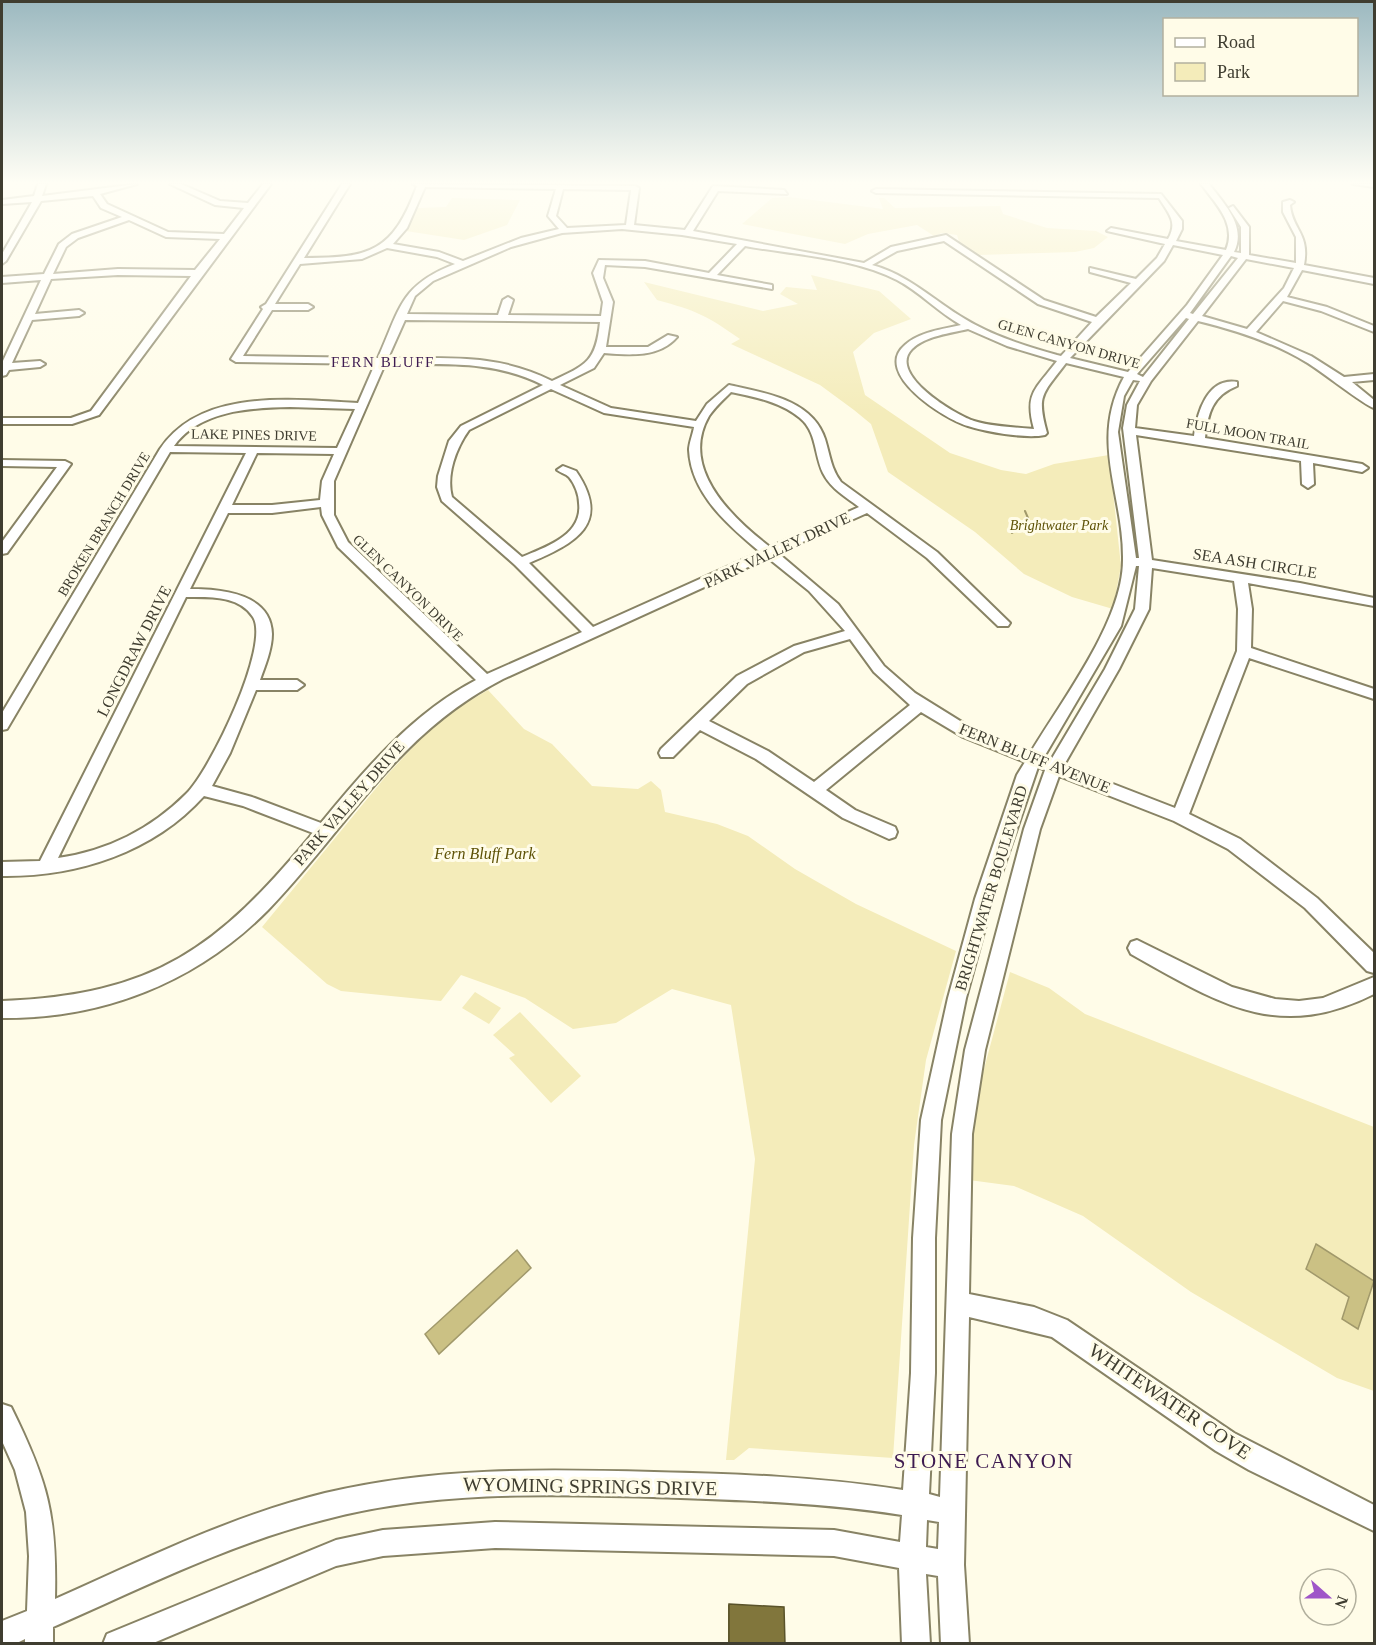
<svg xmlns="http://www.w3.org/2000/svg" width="1376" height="1645" font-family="'Times New Roman',serif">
	<rect width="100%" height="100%" fill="#fffce8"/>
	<g fill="#f4ecba">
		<path d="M 789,197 L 883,209 L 879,198 L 884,198 L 895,208 L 1000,206 L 1003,214 L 1047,228 L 1096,231 L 1108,237 L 1094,248 L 1075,252 L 978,255 L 959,242 L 957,235 L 942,233 L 934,236 L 917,225 L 868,234 L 845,244 L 742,224 L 772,198 Z"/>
		<path d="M 452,198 L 520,200 L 507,225 L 464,240 L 406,231 L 418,208 L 446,207 Z"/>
		<path d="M 811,275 L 879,291 L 911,319 L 874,333 L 853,352 L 865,395 L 950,453 L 1001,470 L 1026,474 L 1054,464 L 1109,455 L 1121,566 L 1113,609 L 1072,597 L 1024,574 L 975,532 L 888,472 L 871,424 L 854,410 L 820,385 L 731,344 L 740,339 C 706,315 697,311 657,300 L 644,282 L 763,311 L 798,304 L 780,294 L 786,287 L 817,290 Z"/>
		<path d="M 488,690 L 524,729 L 552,744 L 592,786 L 638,789 L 651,781 L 661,790 L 665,812 L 717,824 L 748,836 L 795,869 L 856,904 L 956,951 L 926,1060 L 914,1145 L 893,1458 L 749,1448 L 734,1460 L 726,1460 L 755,1159 L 731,1005 L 672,989 L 616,1023 L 573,1029 L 525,998 L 461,975 L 441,1001 L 341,991 L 327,984 L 262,927 L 386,776 L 440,718 Z"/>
		<path d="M 1010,972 L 1049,988 L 1085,1014 L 1374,1127 L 1374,1391 L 1337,1378 L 1191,1292 L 1083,1216 L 1014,1186 L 969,1180 L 973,1110 Z"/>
		<path d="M 475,992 L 501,1008 L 489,1024 L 462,1008 Z"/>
		<path d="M 520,1012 L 581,1076 L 551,1103 L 509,1058 L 515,1055 L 493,1035 Z"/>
	</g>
	<g fill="#cbc184" stroke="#a1996b" stroke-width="1.5">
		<path d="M 1316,1244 L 1374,1281 L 1358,1329 L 1342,1319 L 1349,1297 L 1306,1269 Z"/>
		<path d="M 517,1250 L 531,1268 L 439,1354 L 425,1334 Z"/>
	</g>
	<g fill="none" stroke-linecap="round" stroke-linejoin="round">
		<path stroke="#a1996b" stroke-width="2" d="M 1012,533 L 1023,526 L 1028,518 L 1025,511"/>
		<defs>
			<g id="minor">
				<path d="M 38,184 L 46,184 L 42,196 L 137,184 L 100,194 L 107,204 L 168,232 L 224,234 L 244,208 L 215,205 L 170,184 L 181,184 L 220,201 L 248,203 L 263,184 L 271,184 L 99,415 L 72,424 L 2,424 L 2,418 L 71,418 L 91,411 L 191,276 L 118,275 L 51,279 L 35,314 L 79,310 L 84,313 L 79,316 L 32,320 L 12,363 L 40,361 L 45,364 L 40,367 L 9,370 L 6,375 L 2,376 L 2,363 L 41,280 L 2,283 L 2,277 L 44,274 L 59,244 L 72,234 L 122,217 L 101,208 L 93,196 L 41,201 L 6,261 L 2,264 L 2,254 L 32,202 L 2,204 L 2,200 L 34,196 ZM 129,220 L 166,237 L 220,239 L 195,270 L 118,269 L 53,274 L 66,247 L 78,238 Z"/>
				<path d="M 342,184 L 350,184 L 304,258 C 370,258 393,252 417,186 L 413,184 L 635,186 L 639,188 L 634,225 L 685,230 L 713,186 L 784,190 L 787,194 L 718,191 L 693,231 L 864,263 L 891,247 L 946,235 L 1044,300 L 1096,317 L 1131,283 L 1090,272 L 1090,268 L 1136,279 L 1157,258 L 1165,244 L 1107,231 L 1111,228 L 1168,239 C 1178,222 1169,214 1159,198 L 876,193 L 872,191 L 876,189 L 1161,194 L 1182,221 L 1182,229 L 1176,241 L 1226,250 C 1237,224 1216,204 1201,184 L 1209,184 C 1224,204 1247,226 1234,252 L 1241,253 L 1241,227 L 1229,208 L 1233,206 L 1249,227 L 1249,255 L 1296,263 L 1296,237 L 1283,212 L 1283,202 L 1290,200 L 1294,202 L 1290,205 C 1292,230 1310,233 1304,265 L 1374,278 L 1374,284 L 1302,270 L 1287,297 L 1327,307 L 1374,326 L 1374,332 L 1321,311 L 1283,301 L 1256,332 L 1311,356 L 1344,377 L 1374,374 L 1374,380 L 1352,382 L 1374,400 L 1374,408 C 1365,406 1320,370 1306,362 C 1273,342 1235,330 1198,321 L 1151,381 L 1137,405 L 1135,428 L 1194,436 C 1197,414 1207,377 1237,382 L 1237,386 C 1212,396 1208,413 1205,438 L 1362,464 L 1368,468 L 1362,472 L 1313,463 L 1314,484 L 1308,488 L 1302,484 L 1301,461 L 1136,435 L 1152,560 L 1300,583 L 1374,598 L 1374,606 L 1248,583 L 1252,609 L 1251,648 L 1374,689 L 1374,699 L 1249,658 L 1189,814 L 1240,839 L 1317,898 L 1374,953 L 1374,973 L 1367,971 L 1305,908 L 1228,849 L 1174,821 L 1059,776 L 1040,829 L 985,1050 L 972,1134 L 969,1294 L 1034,1307 L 1067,1320 L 1234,1433 L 1374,1505 L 1374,1531 L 1249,1470 L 1216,1451 L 1052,1337 L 969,1317 L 964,1565 L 969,1644 L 941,1644 L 938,1576 L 926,1574 L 930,1644 L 902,1644 L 899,1568 L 834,1556 L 495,1548 L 383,1556 L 336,1566 L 151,1644 L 103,1644 L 107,1634 L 336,1540 L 383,1530 L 495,1522 L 834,1530 L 900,1542 L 902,1515 C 819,1502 736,1500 653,1497 C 543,1494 430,1491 323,1520 C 229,1544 142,1588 53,1627 L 53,1644 L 25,1644 L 25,1639 L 15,1644 L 2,1644 L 2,1621 L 27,1611 L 29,1556 L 26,1512 L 15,1470 L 2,1441 L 2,1404 L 11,1407 C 48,1482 57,1515 55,1599 C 143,1560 231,1516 325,1493 C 433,1467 544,1469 654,1472 C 738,1474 821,1477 903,1490 L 911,1373 L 913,1238 L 921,1120 L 948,998 L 975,899 L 1017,775 L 1025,762 L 963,737 L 921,712 L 826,790 L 855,810 L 895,827 L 897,832 L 895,837 L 889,839 L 843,818 L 756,759 L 700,730 L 673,757 L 661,757 L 659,753 L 661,749 L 737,676 L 794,646 L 845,631 L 809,591 L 768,558 L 503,679 C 395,735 349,826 268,910 C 197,982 103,1019 2,1018 L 2,1001 C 155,995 218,948 313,833 L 243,806 L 204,796 C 153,853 76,877 2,876 L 2,862 L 40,861 L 246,453 L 170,452 L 7,729 L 2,730 L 2,713 L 160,449 C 202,387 293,400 358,403 L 375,364 L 236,362 L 231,359 L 263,309 L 261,307 L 266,304 ZM 425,187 L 556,189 L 548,216 L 559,229 L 521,238 L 463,261 L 439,252 L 393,244 L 407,228 ZM 563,189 L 631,190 L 626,225 L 567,228 L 556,216 ZM 622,229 L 682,235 L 737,244 L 709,273 L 645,261 L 599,260 L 593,273 L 603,302 L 601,316 L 508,315 L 513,300 L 508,297 L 503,300 L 498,315 L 407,314 L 415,296 L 433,281 L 511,247 L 562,233 ZM 944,241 L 1038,304 L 1092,322 L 1061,356 L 1057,355 C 1025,346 993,336 965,319 C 933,300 909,275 872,265 L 897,251 ZM 1173,245 L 1223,255 L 1187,305 L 1128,372 L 1070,358 L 1164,261 ZM 745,246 C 794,255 852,257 897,280 C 920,292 938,312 961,325 C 943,329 919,332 905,345 C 872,373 944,419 968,426 C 987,432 1026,439 1045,435 L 1047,433 C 1036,394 1043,394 1066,363 L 1124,377 C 1089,441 1124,495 1123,560 C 1123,621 1062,700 1031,752 L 973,729 L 915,693 L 884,666 L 838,604 L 778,553 L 867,513 L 927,558 L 998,626 L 1008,626 L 1010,623 L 937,552 L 841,482 C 831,469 830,455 825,439 C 812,399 764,393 729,385 L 707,404 L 696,421 L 611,408 L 560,385 L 594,368 L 604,353 C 629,355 659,358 677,337 L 668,335 L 648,347 L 606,347 L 613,302 L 603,278 L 605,265 L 645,267 L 772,289 L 772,285 L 717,275 ZM 387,248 L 437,257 L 455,264 C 400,285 400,309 378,358 L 243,356 L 272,310 L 308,310 L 313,307 L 308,304 L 275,304 L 300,264 L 362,259 ZM 1231,256 L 1238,258 L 1193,314 L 1190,313 ZM 1246,259 L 1294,268 L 1284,288 L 1247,329 L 1202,316 ZM 1186,318 L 1189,319 L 1143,377 L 1137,374 ZM 405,320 L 600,322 C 596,362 586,365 552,381 C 497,353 447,359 388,358 ZM 968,329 L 1007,346 L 1057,361 C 1036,389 1024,393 1034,429 C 1015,427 993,427 974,421 C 955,415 887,374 912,349 C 925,336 951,333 968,329 ZM 385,364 C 442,365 491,359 543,385 L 461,426 L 449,441 L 438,476 L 437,487 L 442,501 L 515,565 L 582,632 L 487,674 L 348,542 L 334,515 L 334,481 ZM 1133,380 L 1140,381 L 1127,405 L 1123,428 L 1139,558 L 1136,558 L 1118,432 L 1124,396 ZM 551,389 L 604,413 L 694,427 C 693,434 689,443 689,450 C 691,494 729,526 760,552 L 593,627 L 529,563 C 576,543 612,524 576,471 L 563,466 L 557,470 C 561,473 566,474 569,477 C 575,484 579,495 579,503 C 583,535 546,547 522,557 L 452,497 C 446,475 456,448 469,430 ZM 731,392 C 755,397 781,402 800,418 C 817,432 814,454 823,473 C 831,489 846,497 859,507 L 770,547 C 732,518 679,468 709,416 C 715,407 724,399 731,392 ZM 290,407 L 355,409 L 337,448 L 174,446 C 200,410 250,408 290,407 ZM 257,453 L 334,454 L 322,481 L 320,500 L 272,505 L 232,505 ZM 321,507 L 322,515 L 338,547 L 476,680 C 413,713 365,769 321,823 L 252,797 L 212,786 L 230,753 L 256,690 L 297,690 L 304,685 L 297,680 L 260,680 C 265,666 272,649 272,634 C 271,593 221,589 190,589 L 228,513 L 272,513 ZM 1136,566 L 1139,566 L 1135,609 L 1105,669 L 1051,760 L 1044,757 L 1121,626 ZM 1152,568 L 1234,581 L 1238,609 L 1237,651 L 1175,808 L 1064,765 L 1119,669 L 1149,609 ZM 186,597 C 209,597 239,595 253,617 C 271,645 210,771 186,794 C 151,829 107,851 58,858 ZM 850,639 L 874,672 L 910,705 L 814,782 L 768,751 L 709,721 L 747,684 L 804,652 ZM 1038,767 L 1045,770 L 1024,829 L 965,1050 L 952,1134 L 940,1497 L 929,1494 L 935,1373 L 935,1238 L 941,1120 L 966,998 L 993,899 ZM 927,1520 L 939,1522 L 938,1549 L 926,1547 Z"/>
				<path d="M 1353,184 L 1374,184 L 1374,187 Z"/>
				<path d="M 2,460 L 65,461 L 71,464 L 7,553 L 2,554 L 2,542 L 57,467 L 2,466 Z"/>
				<path d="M 1137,940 L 1232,987 L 1275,999 L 1299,1001 L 1323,998 L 1374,977 L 1374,994 C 1277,1043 1217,1002 1131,954 L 1128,948 L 1131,942 Z"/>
			</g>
		</defs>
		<use href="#minor" stroke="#888365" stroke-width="4"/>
		<use href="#minor" fill="#fff" fill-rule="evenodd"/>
	</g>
	<path fill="#6f6534" d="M 729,1604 L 785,1644 L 728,1644 L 728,1605 Z"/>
	<path fill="#81763c" stroke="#5a532a" stroke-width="1.5" d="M 729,1604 L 784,1607 L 785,1644 L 729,1644 Z"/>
	<linearGradient id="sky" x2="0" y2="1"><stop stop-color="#9cb9c0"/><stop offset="0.44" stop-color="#fffef5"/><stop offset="1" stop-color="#fffef5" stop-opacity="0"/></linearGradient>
	<rect width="1376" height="415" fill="url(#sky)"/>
	<g text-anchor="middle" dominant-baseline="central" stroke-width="6" stroke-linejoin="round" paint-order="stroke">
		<g font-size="14" fill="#3f3d30" stroke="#fffce8">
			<text transform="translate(1069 344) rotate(16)">GLEN CANYON DRIVE</text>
			<text transform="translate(1248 434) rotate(10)">FULL MOON TRAIL</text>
			<text transform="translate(254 435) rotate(1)">LAKE PINES DRIVE</text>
			<text transform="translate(104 524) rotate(-59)">BROKEN BRANCH DRIVE</text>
			<text transform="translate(408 588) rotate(44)">GLEN CANYON DRIVE</text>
		</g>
		<g font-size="14" font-style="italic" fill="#5d5105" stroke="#fffce8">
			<text x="1059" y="525">Brightwater Park</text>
		</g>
		<g font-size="15" letter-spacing="1.5" fill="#3e1b51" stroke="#fffce8">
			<text x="383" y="362">FERN BLUFF</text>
		</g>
		<g font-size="16" fill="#3f3d30" stroke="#fffce8">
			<text transform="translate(777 550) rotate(-25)">PARK VALLEY DRIVE</text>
			<text transform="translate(1255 563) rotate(9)">SEA ASH CIRCLE</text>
			<text transform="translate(134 651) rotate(-63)">LONGDRAW DRIVE</text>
			<text transform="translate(1035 758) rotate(22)">FERN BLUFF AVENUE</text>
			<text transform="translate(349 803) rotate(-49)">PARK VALLEY DRIVE</text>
			<text transform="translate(991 888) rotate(-73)">BRIGHTWATER BOULEVARD</text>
		</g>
		<g font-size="16" font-style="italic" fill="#5d5105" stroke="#fffce8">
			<text x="485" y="853">Fern Bluff Park</text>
		</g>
		<g font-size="20" fill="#3f3d30" stroke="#fffce8">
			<text transform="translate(1170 1401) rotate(34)">WHITEWATER COVE</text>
			<text transform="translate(590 1486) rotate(1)">WYOMING SPRINGS DRIVE</text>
		</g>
		<g font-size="21" letter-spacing="1.5" fill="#3e1b51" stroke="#fffce8">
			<text x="984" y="1461">STONE CANYON</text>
		</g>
	</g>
	<rect width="1376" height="1645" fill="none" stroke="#3f3d30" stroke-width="6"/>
	<rect x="1163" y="18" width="195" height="78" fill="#fffce8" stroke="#b2b09e" stroke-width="1.5"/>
	<rect x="1175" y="38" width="30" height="9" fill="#ffffff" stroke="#b2b09e" stroke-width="1.5"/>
	<text x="1217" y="48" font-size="18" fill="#3f3d30">Road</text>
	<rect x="1175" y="63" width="30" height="18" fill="#f4ecba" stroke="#b2b09e" stroke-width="1.5"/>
	<text x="1217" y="78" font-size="18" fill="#3f3d30">Park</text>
	<g transform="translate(1328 1597) rotate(111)"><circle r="28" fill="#fffce8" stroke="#b2b09e" stroke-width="1.5"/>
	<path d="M0-4.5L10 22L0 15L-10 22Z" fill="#9f55c8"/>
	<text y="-9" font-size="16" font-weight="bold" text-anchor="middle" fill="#3f3d30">N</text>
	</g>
</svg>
